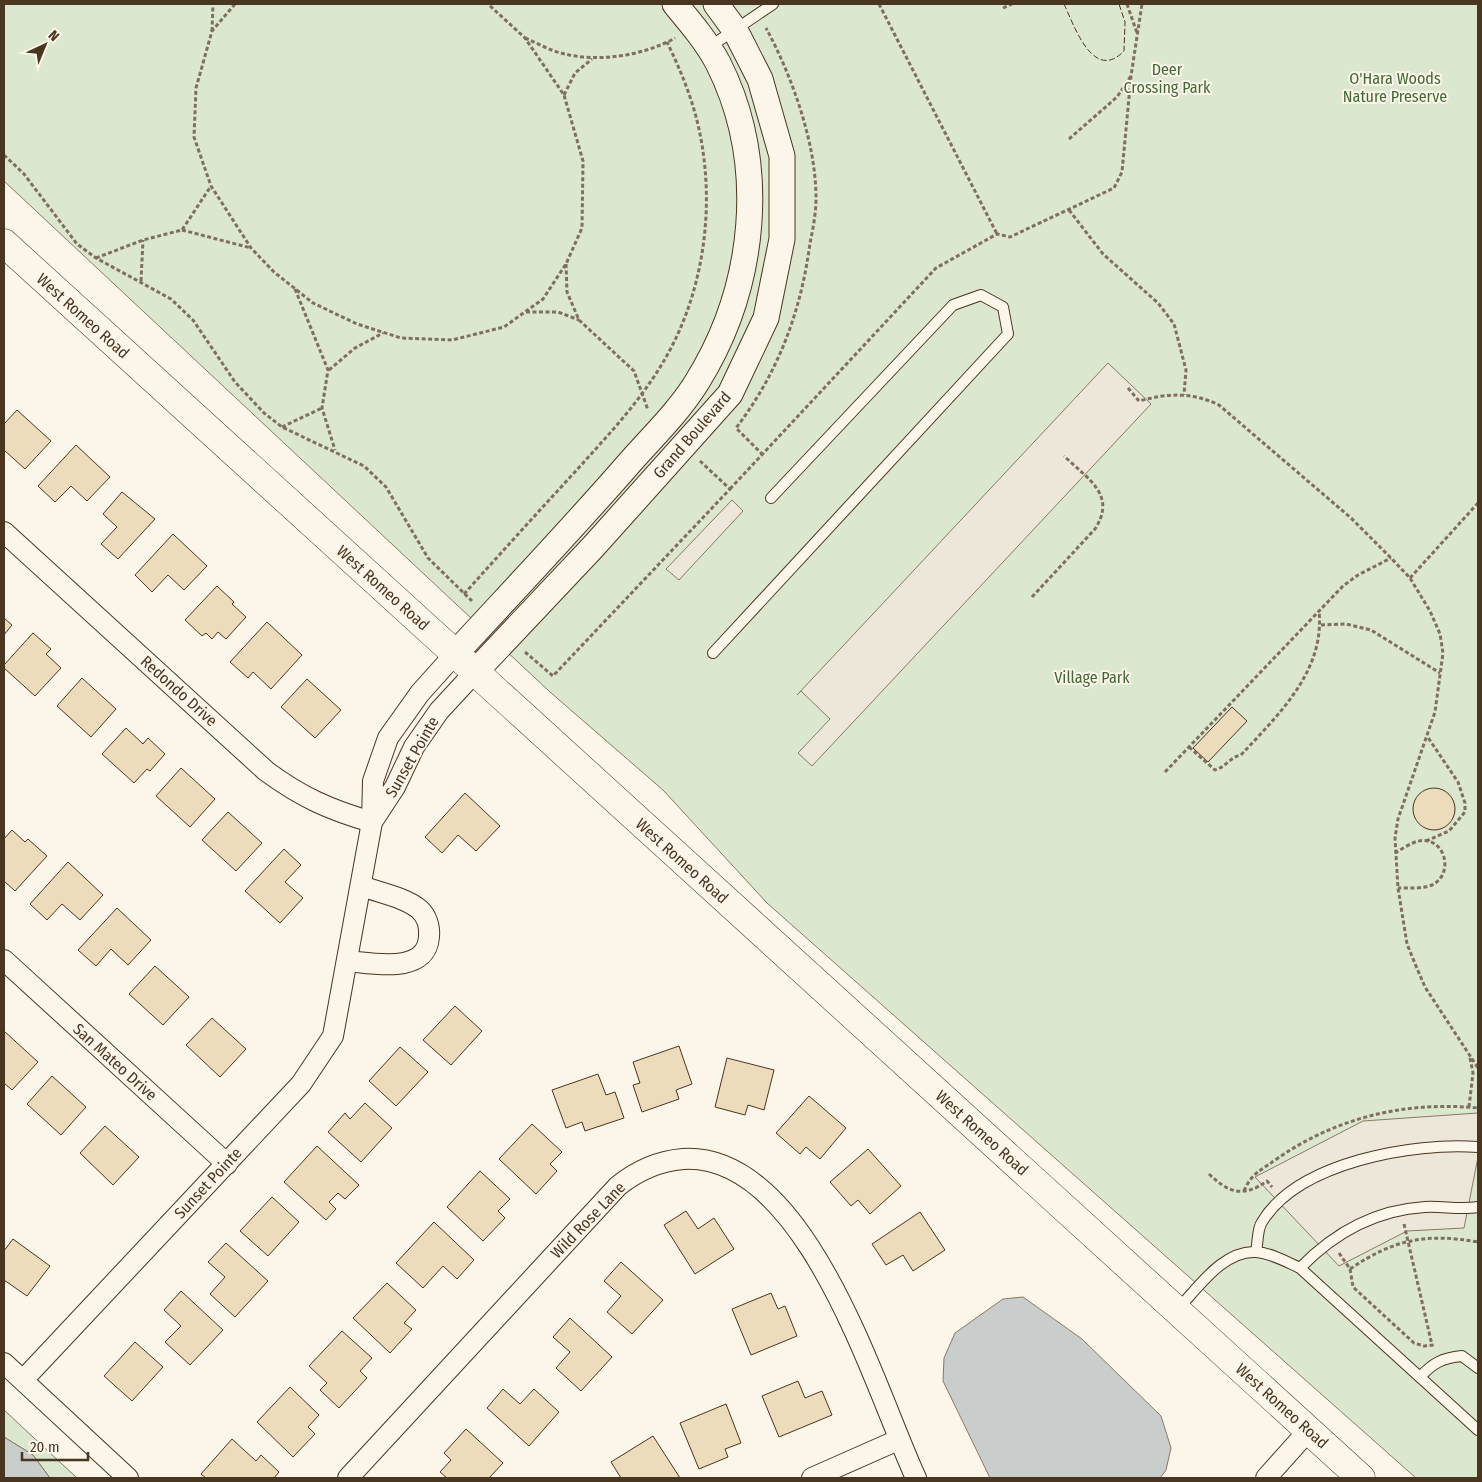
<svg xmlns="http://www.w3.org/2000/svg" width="1482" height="1482" font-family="'Fira Sans Condensed',sans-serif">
	<rect width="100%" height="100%" fill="#fbf6e9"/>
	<g fill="#dce7d0" stroke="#887966">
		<path d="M 4,4 L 1478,4 L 1478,1478 L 1416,1478 L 767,903 L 663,790 L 550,692 L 4,181 Z"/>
		<path d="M 4,1410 L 77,1478 L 50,1478 L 33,1455 L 4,1437 Z"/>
	</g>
	<g fill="#ede7d9" stroke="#887966">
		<path d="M 1108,363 L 1151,404 L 812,766 L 798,753 L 830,719 L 801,691 L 797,695 Z"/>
		<path d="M 732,500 L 743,511 L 679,580 L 666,569 Z"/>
		<path d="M 1478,1113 L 1478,1157 L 1464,1228 L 1407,1231 L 1339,1266 L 1255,1177 L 1363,1121 Z"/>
	</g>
	<g fill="#c9cecd" stroke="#887966">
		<path d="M 1023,1297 L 1082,1339 L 1161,1416 L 1171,1448 L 1166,1470 L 1160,1478 L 990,1478 L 943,1381 L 944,1358 L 955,1333 L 1003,1299 Z"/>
		<path d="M 4,1437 L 33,1455 L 50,1478 L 4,1478 Z"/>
	</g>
	<g fill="#ecdcbc" stroke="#4a3520">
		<path d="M 17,410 L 51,441 L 25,469 L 4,450 L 4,424 Z"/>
		<path d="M 76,445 L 110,477 L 87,501 L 71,486 L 55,502 L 38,486 Z"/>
		<path d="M 122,492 L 155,519 L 118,559 L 101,544 L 117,527 L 103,514 Z"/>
		<path d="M 173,534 L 207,566 L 184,590 L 168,575 L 152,592 L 135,575 Z"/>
		<path d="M 217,586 L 234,602 L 232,604 L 246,617 L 226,639 L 218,632 L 212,639 L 206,633 L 202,636 L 185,620 Z"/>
		<path d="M 4,618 L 12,625 L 4,635 Z"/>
		<path d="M 267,622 L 302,655 L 271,689 L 253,672 L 248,678 L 230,662 Z"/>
		<path d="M 33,633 L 51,649 L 46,654 L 61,668 L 35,696 L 4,668 L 4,665 Z"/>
		<path d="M 82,678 L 116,709 L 91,737 L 57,706 Z"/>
		<path d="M 307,679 L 341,710 L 315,738 L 281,707 Z"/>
		<path d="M 1232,707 L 1247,721 L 1208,762 L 1193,748 Z"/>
		<path d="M 126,728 L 143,744 L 148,738 L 165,754 L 150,771 L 147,769 L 134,783 L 102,754 Z"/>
		<path d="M 181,768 L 215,799 L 190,827 L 156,796 Z"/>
		<circle cx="1434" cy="809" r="21"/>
		<path d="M 465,793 L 500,826 L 476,851 L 458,835 L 442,853 L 425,837 Z"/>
		<path d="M 228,812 L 262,843 L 236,871 L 202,840 Z"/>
		<path d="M 12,830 L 25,842 L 28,839 L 47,856 L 15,891 L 4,881 L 4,839 Z"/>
		<path d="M 284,849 L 301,865 L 285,882 L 303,898 L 280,923 L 245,891 Z"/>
		<path d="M 68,862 L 103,895 L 80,920 L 62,904 L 47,920 L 30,904 Z"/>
		<path d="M 117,908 L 151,940 L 128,965 L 111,949 L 96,966 L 78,950 Z"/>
		<path d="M 155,966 L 189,997 L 163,1025 L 129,994 Z"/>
		<path d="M 455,1006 L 482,1031 L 451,1065 L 423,1040 Z"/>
		<path d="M 212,1018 L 246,1049 L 220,1077 L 186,1045 Z"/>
		<path d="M 4,1031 L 38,1062 L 12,1090 L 4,1083 Z"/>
		<path d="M 679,1046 L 692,1084 L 676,1090 L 679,1099 L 642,1112 L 633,1085 L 640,1083 L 633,1062 Z"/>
		<path d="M 400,1047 L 428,1072 L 396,1106 L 369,1081 Z"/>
		<path d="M 727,1058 L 774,1070 L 764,1110 L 748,1105 L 745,1115 L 715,1107 Z"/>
		<path d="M 598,1074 L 606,1095 L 615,1092 L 624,1118 L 585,1131 L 582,1122 L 566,1128 L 552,1090 Z"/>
		<path d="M 52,1076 L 86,1107 L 61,1135 L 27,1104 Z"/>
		<path d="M 809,1096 L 846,1128 L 820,1159 L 806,1147 L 800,1154 L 776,1133 Z"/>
		<path d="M 365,1103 L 392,1128 L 361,1162 L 328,1132 L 345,1113 L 350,1119 Z"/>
		<path d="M 532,1124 L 562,1152 L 550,1164 L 557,1171 L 536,1194 L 499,1159 Z"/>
		<path d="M 105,1126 L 139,1157 L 113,1185 L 80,1153 Z"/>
		<path d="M 317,1146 L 359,1185 L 345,1199 L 338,1193 L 329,1202 L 336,1209 L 326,1220 L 284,1182 Z"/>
		<path d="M 868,1149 L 901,1186 L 870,1214 L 858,1200 L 851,1206 L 830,1182 Z"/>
		<path d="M 480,1171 L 510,1199 L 498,1211 L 505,1218 L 483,1241 L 447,1207 Z"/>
		<path d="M 272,1197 L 299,1222 L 268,1256 L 240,1231 Z"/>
		<path d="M 686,1211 L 698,1229 L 714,1218 L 734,1249 L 695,1274 L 664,1225 Z"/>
		<path d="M 920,1212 L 945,1250 L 913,1271 L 903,1255 L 886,1265 L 872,1244 Z"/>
		<path d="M 434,1222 L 474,1260 L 457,1279 L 443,1266 L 423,1288 L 396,1263 Z"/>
		<path d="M 13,1239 L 50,1266 L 27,1296 L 4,1280 L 4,1251 Z"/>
		<path d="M 226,1243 L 268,1281 L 235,1317 L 210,1294 L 225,1277 L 208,1262 Z"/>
		<path d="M 621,1262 L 663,1300 L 632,1334 L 607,1312 L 621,1296 L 604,1281 Z"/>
		<path d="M 387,1283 L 416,1310 L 404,1323 L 412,1329 L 390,1353 L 353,1318 Z"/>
		<path d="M 181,1291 L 223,1330 L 190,1365 L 165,1342 L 181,1326 L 164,1310 Z"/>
		<path d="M 771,1293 L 778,1309 L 785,1306 L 797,1336 L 751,1355 L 732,1309 Z"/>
		<path d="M 570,1318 L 612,1357 L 581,1391 L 556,1368 L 570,1352 L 553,1337 Z"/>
		<path d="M 342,1331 L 372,1358 L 360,1371 L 367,1378 L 339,1408 L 320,1390 L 327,1383 L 309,1366 Z"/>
		<path d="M 135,1342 L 163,1367 L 132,1401 L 104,1376 Z"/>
		<path d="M 798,1381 L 805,1398 L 822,1391 L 832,1415 L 779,1437 L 762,1396 Z"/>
		<path d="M 290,1387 L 319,1415 L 308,1427 L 315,1434 L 293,1457 L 257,1422 Z"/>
		<path d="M 503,1389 L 520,1404 L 534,1389 L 559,1412 L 529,1446 L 487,1408 Z"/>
		<path d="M 726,1404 L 741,1443 L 725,1449 L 728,1457 L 699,1469 L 680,1423 Z"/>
		<path d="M 466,1429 L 503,1463 L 489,1478 L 447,1478 L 440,1472 L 451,1460 L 444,1453 Z"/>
		<path d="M 653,1436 L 680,1478 L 621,1478 L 611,1462 Z"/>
		<path d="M 232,1439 L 256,1461 L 261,1455 L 279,1472 L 274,1478 L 206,1478 L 201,1474 Z"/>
	</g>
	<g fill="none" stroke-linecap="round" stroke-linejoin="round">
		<defs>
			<g id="service">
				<path d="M 708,48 L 773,4"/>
				<path d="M 713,653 L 1008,334 L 1003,307 L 981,295 L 953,305 L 771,498"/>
				<path d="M 1256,1252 C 1258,1243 1257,1229 1262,1222 C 1298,1162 1414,1142 1478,1147"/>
				<path d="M 1300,1268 C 1334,1233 1375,1210 1425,1207 C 1443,1206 1460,1210 1478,1207"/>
				<path d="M 1177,1310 C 1198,1288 1223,1250 1256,1252 C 1271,1253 1287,1262 1300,1268 L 1478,1430"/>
				<path d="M 1420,1377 C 1433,1363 1442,1358 1462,1356 L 1478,1368"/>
			</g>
			<g id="minor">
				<path d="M 4,532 L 266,771 C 301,797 330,810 372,822"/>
				<path d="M 372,822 L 395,787 L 414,747 L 439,711 L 475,672"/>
				<path d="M 4,960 L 227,1164"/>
				<path d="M 347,961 C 373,963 426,975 429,937 C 430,927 427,916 419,909 C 404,897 380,893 362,886"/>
				<path d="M 4,1363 L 128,1478"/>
				<path d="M 23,1380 L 301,1084 L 333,1036 L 372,822 L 373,781 L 388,738 L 420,693 L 455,654"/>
				<path d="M 348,1478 L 618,1186 C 638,1170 658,1161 683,1159 C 807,1152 875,1390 916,1478"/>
				<path d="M 812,1478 L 898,1440"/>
				<path d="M 1266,1478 L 1309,1430"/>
			</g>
			<g id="tertiary">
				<path d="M 455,654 C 512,592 570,531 625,468 C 649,440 678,413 697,382 C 756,287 769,164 718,63 C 707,42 690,22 675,4"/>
				<path d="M 475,672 L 593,547 L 730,394 L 766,318 L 782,239 L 782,156 L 760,79 L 735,30 L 716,4"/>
			</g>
			<path id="secondary" d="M 4,243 L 1361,1478"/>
		</defs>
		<use href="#service" stroke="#4a3520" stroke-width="12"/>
		<use href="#minor" stroke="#4a3520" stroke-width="22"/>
		<use href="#tertiary" stroke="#4a3520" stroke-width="27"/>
		<use href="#secondary" stroke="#4a3520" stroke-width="29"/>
		<g stroke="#7f6f5c" stroke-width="3" stroke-dasharray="4 2.5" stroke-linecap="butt">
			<path d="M 235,4 L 212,31 L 196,88 L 194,137 L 211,186 L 251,248 L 274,272 L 313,303 L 357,324 L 401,338 L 452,340 L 504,327 L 543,299 L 566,264 L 582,228 L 583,161 L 564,95 L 525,38 L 488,4"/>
			<path d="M 879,4 L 997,234"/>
			<path d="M 1127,4 L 1137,33"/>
			<path d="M 1003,8 L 1012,4"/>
			<path d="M 212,31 L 213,4"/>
			<path d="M 525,38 C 537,43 549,50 561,53 C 596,63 643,56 675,38"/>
			<path d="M 564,95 L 575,73 L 592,59"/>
			<path d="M 1069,139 L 1117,97 L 1131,76"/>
			<path d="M 4,155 L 24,174 L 77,244 L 96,258 L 171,299 L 193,320 L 235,382 L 264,413 L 282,427 L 364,466 L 386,487 L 428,558 L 472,601"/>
			<path d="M 1069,210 L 1103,254 L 1158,303 L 1174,324 L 1186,370 L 1184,395"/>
			<path d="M 182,230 L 251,248"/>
			<path d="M 96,258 L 143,240 L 182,230 L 211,186"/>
			<path d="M 566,264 L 567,292 L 579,320 L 634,371 L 648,410"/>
			<path d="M 141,281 L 143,240"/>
			<path d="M 295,289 L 328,370 L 322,408 L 335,450"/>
			<path d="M 526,312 L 558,312 L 579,320"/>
			<path d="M 329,370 L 355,348 L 383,333"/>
			<path d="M 1128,388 L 1139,401 C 1168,393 1192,392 1219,405 L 1351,518 L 1391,558 L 1410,578 L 1430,611 L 1440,634 L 1443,653 L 1435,712 L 1398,819 L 1395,838 L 1398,888 L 1407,944 L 1416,966 L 1425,987 L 1478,1068"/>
			<path d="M 282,427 L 322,408"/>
			<path d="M 763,455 L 736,428 C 778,373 801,312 810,243 C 813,229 816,213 816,198 C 816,143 792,76 766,28"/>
			<path d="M 730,489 L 936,268 L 997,234 L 1010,237 L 1114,188 L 1122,172 L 1131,76 L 1142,4"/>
			<path d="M 1410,578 L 1478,503"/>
			<path d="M 464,594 C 501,553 537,513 574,473 C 609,434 646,396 671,348 C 708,277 716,189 695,113 C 688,88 678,65 667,42"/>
			<path d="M 1032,597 L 1095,529 C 1117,495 1088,479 1064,456"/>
			<path d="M 1321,625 L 1346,624 L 1371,630 L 1440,673"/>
			<path d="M 525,652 L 553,676 L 730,489 L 700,461"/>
			<path d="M 1189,747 L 1215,770 C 1226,767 1230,757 1241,755 C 1279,714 1325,671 1319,611"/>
			<path d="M 1165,772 L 1343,586 L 1358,575 L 1391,558"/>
			<path d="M 1426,841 L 1449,831 L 1465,812 L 1465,803 L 1458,782 L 1427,736"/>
			<path d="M 1395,853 C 1402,849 1412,842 1419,841 C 1445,836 1455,874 1432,885 C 1422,889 1408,888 1398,888"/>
			<path d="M 1469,1107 L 1473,1073 L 1470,1058"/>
			<path d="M 1209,1174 C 1229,1193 1243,1198 1267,1181 L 1272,1187"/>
			<path d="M 1244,1191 C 1252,1172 1262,1170 1278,1158 C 1338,1117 1406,1101 1478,1108"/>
			<path d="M 1404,1224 L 1432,1345"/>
			<path d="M 1339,1253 L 1350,1269 L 1353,1287 L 1414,1343 L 1424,1346 L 1434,1345"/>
			<path d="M 1350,1269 C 1394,1239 1427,1233 1478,1242"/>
		</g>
		<use href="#service" stroke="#fbf6e9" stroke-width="10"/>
		<use href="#minor" stroke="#fbf6e9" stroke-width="20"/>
		<use href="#tertiary" stroke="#fbf6e9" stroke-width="25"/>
		<use href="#secondary" stroke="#fbf6e9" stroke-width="28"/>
		<path stroke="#4a3520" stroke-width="1" stroke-dasharray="6 2.5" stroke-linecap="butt" d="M 1064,4 C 1074,25 1093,83 1124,51 L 1125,22 L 1119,4"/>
	</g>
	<g text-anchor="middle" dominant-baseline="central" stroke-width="4" stroke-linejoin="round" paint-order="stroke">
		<g font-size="16" fill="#436837" stroke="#fbf6e9">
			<text x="1167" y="69">Deer<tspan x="1167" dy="18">Crossing Park</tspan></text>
			<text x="1395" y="78">O'Hara Woods<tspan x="1395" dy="18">Nature Preserve</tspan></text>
			<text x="1092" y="677">Village Park</text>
		</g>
		<g font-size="16" fill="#4a3520" stroke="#fbf6e9">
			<text transform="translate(83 316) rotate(42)">West Romeo Road</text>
			<text transform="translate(692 435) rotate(-49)">Grand Boulevard</text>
			<text transform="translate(383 588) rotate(42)">West Romeo Road</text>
			<text transform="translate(179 691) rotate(42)">Redondo Drive</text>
			<text transform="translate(412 757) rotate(-60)">Sunset Pointe</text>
			<text transform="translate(682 861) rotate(42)">West Romeo Road</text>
			<text transform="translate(115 1062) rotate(42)">San Mateo Drive</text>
			<text transform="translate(982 1133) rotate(42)">West Romeo Road</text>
			<text transform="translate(208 1183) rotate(-47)">Sunset Pointe</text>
			<text transform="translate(588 1220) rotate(-46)">Wild Rose Lane</text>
			<text transform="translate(1282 1406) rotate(42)">West Romeo Road</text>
		</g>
	</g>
	<rect width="1482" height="1482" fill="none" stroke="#4a3520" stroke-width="10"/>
	<g transform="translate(45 45) rotate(44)" stroke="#fbf6e9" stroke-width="4" paint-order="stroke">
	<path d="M0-4L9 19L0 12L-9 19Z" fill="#4a3520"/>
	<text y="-8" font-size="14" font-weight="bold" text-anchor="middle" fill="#4a3520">N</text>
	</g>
	<path d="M22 1452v8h66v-8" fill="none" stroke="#4a3520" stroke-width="2.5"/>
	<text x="30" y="1452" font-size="15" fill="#4a3520" stroke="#fbf6e9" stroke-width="4" paint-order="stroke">20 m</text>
</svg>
